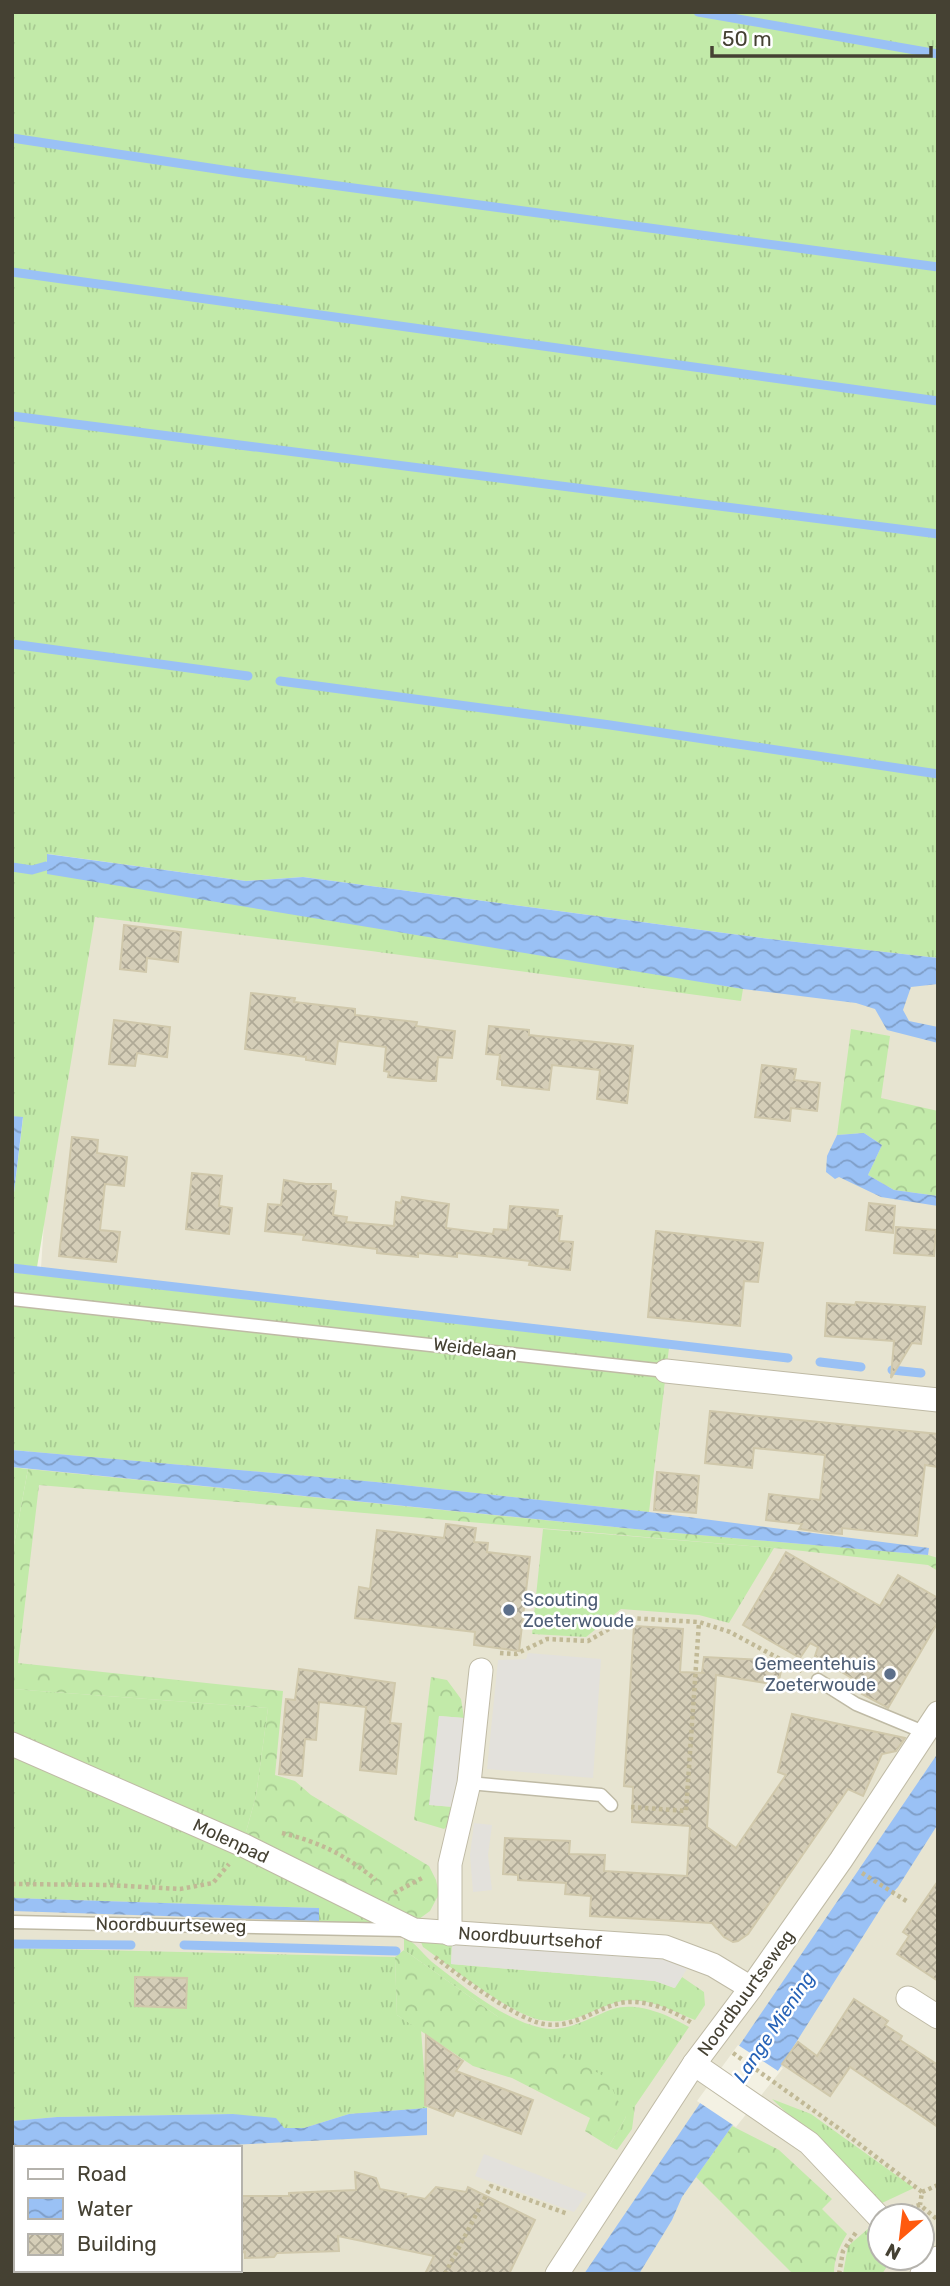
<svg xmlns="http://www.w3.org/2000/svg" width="950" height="2286" font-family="Rubik,sans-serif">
	<defs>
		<pattern id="grass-tufts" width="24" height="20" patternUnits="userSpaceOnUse" patternTransform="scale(1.75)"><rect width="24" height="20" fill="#c2eaa9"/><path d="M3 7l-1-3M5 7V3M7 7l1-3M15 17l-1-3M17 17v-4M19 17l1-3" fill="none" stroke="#a8ca92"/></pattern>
		<pattern id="forest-crowns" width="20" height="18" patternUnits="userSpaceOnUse" patternTransform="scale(1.75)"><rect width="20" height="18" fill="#c2eaa9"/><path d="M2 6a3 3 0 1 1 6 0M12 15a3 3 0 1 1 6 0" fill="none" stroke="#a8ca92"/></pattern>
		<pattern id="water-waves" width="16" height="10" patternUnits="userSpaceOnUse" patternTransform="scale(1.75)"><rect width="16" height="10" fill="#9ac1f5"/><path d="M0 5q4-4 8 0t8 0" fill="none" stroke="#7f9ec7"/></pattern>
		<pattern id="building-cross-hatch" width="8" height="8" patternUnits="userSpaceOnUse" patternTransform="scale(1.75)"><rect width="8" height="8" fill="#d5ceb8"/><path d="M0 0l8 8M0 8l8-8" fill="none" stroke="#afa996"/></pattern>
	</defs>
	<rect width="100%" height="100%" fill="#f3f1e3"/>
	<path fill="#e7e4d1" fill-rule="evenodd" d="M 71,908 L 770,939 L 938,958 L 938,2274 L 28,2274 L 28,2270 L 240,2270 L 240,2148 L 18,2148 L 12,2078 L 12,1556 L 28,1469 L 53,1083 ZM 880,2216 L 922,2216 L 922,2258 L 880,2258 Z"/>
	<g fill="url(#grass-tufts)">
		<path d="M 12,12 L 938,12 L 938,958 L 770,939 L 303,877 L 246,881 L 48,854 L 46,866 L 743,989 L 741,1001 L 371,951 L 95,917 L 37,1267 L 12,1264 L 12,1209 L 23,1118 L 12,1116 Z"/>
		<path d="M 12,1272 L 669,1348 L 649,1512 L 376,1482 L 12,1450 Z"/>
		<path d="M 12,1467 L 28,1469 L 12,1556 Z"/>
		<path d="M 543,1529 L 774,1548 L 729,1623 L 699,1615 L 621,1609 L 586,1637 L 532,1634 Z"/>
		<path d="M 12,1689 L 268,1708 L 256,1796 L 244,1839 L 419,1919 L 389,1926 L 319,1921 L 319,1908 L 12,1898 Z"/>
		<path d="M 404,1937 C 415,1942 423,1954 432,1962 C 463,1986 503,2020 542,2028 C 568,2033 590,2017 613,2009 C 637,2001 669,2015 689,2027 L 635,2106 L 632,2129 L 617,2150 L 609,2146 L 626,2117 L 497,2016 L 404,1950 Z"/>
		<path d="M 421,1942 L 452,1945 L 451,1964 L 655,1981 L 674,1988 L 682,1977 L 704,1992 L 705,2005 L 695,2020 C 672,2011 643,1995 618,2002 C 589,2010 574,2026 541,2020 C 511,2015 451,1967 423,1947 Z"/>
		<path d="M 12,1948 L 395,1957 L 397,2015 L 421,2030 L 427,2108 L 349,2114 L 304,2128 L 284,2128 L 233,2114 L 57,2117 L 12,2121 Z"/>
		<path d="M 772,2099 L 811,2114 L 914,2188 L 882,2203 Z"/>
		<path d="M 12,2153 L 16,2154 L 16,2270 L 29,2270 L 29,2274 L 12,2274 Z"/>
		<path d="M 869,2228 L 880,2241 L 880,2258 L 887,2258 L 886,2268 L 882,2274 L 843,2274 L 848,2246 Z"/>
	</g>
	<g fill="url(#forest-crowns)">
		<path d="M 851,1029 L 890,1036 L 881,1098 L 938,1111 L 938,1196 L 894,1190 L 868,1175 L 882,1145 L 864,1133 L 837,1135 Z"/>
		<path d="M 28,1469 L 665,1532 L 928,1555 L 938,1558 L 938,1571 L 928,1565 L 785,1549 L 39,1485 L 18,1663 L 283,1691 L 275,1775 L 295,1781 L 311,1795 L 429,1866 L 436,1880 L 439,1894 L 430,1911 L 419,1919 L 244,1839 L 256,1796 L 268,1708 L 12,1689 L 12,1556 Z"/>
		<path d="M 431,1677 L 447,1680 L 461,1699 L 464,1718 L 439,1716 L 430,1805 L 454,1807 L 453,1821 L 444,1829 L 414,1820 Z"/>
		<path d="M 404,1950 L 497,2016 L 607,2078 L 626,2117 L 609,2146 L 585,2131 L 590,2118 L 512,2078 L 473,2066 L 397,2015 L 395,1957 Z"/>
		<path d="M 732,2126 L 779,2150 L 832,2199 L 822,2209 L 847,2234 C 839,2247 834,2259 834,2274 L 793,2274 L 696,2177 Z"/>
	</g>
	<g fill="#e3e1dc">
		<path d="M 528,1653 L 601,1659 L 593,1778 L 487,1769 L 498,1660 L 526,1659 Z"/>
		<path d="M 439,1716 L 464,1718 L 454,1807 L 429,1805 Z"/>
		<path d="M 474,1823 L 492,1825 L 488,1855 L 492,1890 L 473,1892 L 470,1855 Z"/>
		<path d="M 452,1945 L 614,1951 L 670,1961 L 687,1969 L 675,1988 L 655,1981 L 451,1964 Z"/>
		<path d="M 484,2154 L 587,2194 L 574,2212 L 475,2176 Z"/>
	</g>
	<g fill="url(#water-waves)">
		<path d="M 47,854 L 246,881 L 303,877 L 770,939 L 938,958 L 938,984 L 911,987 L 903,1010 L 909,1021 L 938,1027 L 938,1043 L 887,1030 L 875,1009 L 856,1003 L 743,989 L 47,874 Z"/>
		<path d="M 12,1116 L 23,1117 L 12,1209 Z"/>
		<path d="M 864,1133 L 882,1145 L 868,1175 L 894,1190 L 938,1196 L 938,1206 L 881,1197 L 839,1177 L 835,1179 L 826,1172 L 827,1156 L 837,1135 Z"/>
		<path d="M 12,1450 L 376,1482 L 649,1512 L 929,1548 L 928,1555 L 665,1532 L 12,1467 Z"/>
		<path d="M 938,1753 L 938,1824 L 898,1887 L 886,1900 L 778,2071 L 732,2126 L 682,2197 L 672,2220 L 639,2274 L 584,2274 Z"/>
		<path d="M 12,1898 L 319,1908 L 319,1921 L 12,1911 Z"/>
		<path d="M 427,2108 L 427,2135 L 229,2145 L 223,2148 L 16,2148 L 16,2154 L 12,2153 L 12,2121 L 57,2117 L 233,2114 L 276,2118 L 284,2128 L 304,2128 L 349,2114 Z"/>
	</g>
	<path fill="#f3f1e3" d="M 738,2045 L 778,2071 L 781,2067 L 783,2068 L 736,2127 L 697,2101 Z"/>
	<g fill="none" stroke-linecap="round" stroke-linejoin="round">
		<g stroke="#9ac1f5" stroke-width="9">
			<path d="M 698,12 L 938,54"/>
			<path d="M 12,138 L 243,173 L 938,267"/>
			<path d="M 12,272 L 938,401"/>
			<path d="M 12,416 L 938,534"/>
			<path d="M 12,644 L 248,676"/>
			<path d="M 280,681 L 610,725 L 938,774"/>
			<path d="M 12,867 L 32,870 L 46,866"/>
			<path d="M 12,1268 L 788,1358"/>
			<path d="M 820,1362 L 861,1367"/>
			<path d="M 892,1370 L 921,1373"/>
			<path d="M 12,1944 L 131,1945"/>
			<path d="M 184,1945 L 396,1951"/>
		</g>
	</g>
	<g fill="url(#building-cross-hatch)" stroke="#d0c8ab" stroke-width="2">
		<path d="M 124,925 L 181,932 L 178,962 L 147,958 L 146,972 L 120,969 Z"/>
		<path d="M 251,993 L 295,998 L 294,1002 L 355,1009 L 355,1015 L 417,1022 L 416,1026 L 455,1031 L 452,1058 L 438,1057 L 436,1081 L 430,1081 L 388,1077 L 389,1072 L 384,1071 L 386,1047 L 338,1041 L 335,1064 L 306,1060 L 306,1057 L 245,1049 Z"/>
		<path d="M 114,1020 L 170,1027 L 167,1057 L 137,1053 L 135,1066 L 109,1064 Z"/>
		<path d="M 489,1026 L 529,1030 L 529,1035 L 633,1046 L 627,1103 L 597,1099 L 600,1070 L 552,1065 L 549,1090 L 502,1085 L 502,1080 L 497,1079 L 500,1055 L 486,1054 Z"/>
		<path d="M 762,1065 L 796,1069 L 794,1080 L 820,1083 L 817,1111 L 791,1108 L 790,1121 L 755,1117 Z"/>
		<path d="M 72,1137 L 98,1140 L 97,1153 L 127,1157 L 124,1186 L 105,1184 L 100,1230 L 120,1232 L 116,1262 L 59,1256 Z"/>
		<path d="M 192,1173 L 222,1176 L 219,1206 L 232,1208 L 229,1234 L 186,1229 Z"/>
		<path d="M 284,1180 L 306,1184 L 331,1184 L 331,1190 L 336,1191 L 333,1215 L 347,1217 L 346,1222 L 394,1226 L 396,1202 L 401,1203 L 402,1197 L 449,1204 L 446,1228 L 493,1234 L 494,1229 L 508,1230 L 510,1206 L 558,1210 L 557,1216 L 562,1216 L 559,1241 L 573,1242 L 570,1270 L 529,1265 L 530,1261 L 457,1253 L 457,1257 L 418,1253 L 418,1257 L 377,1253 L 377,1249 L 303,1240 L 304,1235 L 265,1231 L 268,1204 L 281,1205 Z"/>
		<path d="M 869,1203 L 895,1206 L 893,1233 L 866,1230 Z"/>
		<path d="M 896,1227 L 936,1230 L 934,1256 L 894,1253 Z"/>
		<path d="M 656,1231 L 763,1243 L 758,1282 L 744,1281 L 740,1326 L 648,1317 Z"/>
		<path d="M 856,1302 L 925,1307 L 921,1344 L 912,1343 L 891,1378 L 894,1341 L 825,1336 L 827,1303 L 855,1305 Z"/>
		<path d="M 710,1411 L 938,1434 L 938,1467 L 925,1465 L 917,1536 L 842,1528 L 842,1534 L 829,1533 L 799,1529 L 802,1524 L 766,1520 L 769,1494 L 820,1500 L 825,1455 L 754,1448 L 752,1468 L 705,1463 Z"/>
		<path d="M 657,1472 L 699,1476 L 696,1513 L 654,1510 Z"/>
		<path d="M 446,1524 L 476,1528 L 474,1542 L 488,1543 L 487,1552 L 530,1557 L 519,1651 L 474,1645 L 475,1632 L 355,1618 L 359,1587 L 370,1589 L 377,1530 L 444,1538 Z"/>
		<path d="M 786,1552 L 880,1606 L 898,1575 L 938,1598 L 938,1622 L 888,1708 L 862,1694 L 865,1686 L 815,1656 L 818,1647 L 810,1643 L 800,1658 L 743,1625 Z"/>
		<path d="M 634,1626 L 683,1629 L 680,1672 L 705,1673 L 702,1673 L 704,1657 L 783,1661 L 778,1685 L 716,1675 L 707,1827 L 736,1848 L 786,1775 L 778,1772 L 792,1714 L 905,1738 L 896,1751 L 882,1754 L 863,1796 L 848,1789 L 748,1934 L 738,1941 L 733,1942 L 724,1937 L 712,1923 L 590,1916 L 591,1896 L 565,1894 L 566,1883 L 518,1880 L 518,1875 L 503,1874 L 505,1838 L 570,1841 L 569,1854 L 605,1855 L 604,1871 L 687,1876 L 690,1826 L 632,1822 L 633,1787 L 624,1786 Z"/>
		<path d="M 299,1669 L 395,1683 L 390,1723 L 401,1724 L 396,1774 L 360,1770 L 366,1707 L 319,1702 L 316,1740 L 305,1739 L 302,1776 L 279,1774 L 286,1699 L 295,1700 Z"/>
		<path d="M 938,1881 L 938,1981 L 897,1954 L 909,1936 L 903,1932 Z"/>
		<path d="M 135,1977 L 187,1978 L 186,2008 L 135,2006 Z"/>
		<path d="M 854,1999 L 888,2021 L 885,2025 L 902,2036 L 900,2040 L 938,2065 L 938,2127 L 850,2067 L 830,2096 L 782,2064 L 798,2042 L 817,2056 Z"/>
		<path d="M 426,2035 L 463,2061 L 456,2071 L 533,2100 L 521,2134 L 456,2110 L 453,2116 L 425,2105 Z"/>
		<path d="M 355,2172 L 376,2178 L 380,2189 L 406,2194 L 405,2197 L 411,2196 L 425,2199 L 436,2187 L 466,2192 L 468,2187 L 535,2220 L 509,2274 L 425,2274 L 434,2256 L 338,2236 L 339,2251 L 277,2253 L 274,2257 L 245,2258 L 245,2252 L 240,2253 L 240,2196 L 289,2196 L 289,2193 L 356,2190 Z"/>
	</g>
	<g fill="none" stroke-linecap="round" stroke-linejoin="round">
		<defs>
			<g id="lane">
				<path d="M 12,1299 L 666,1371"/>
				<path d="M 818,1680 L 856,1704 L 926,1733"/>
				<path d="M 469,1783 L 601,1795 L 611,1805"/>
				<path d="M 12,1922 L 403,1930"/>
			</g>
			<g id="street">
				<path d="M 666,1371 L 938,1400"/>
				<path d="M 12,1744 L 245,1846 L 414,1930 L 665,1947 L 713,1965 L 751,1988"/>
				<path d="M 450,1934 L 450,1864 L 469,1783 L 481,1670"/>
				<path d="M 908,1998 L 938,2017"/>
				<path d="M 694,2064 L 809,2143 L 880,2218"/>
				<path d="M 557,2274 L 694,2064 L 751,1988 L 841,1860 L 938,1713"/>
				<path d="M 922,2274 L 938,2258"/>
			</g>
		</defs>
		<use href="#lane" stroke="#bfbaa5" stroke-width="15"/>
		<use href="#street" stroke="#bfbaa5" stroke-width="25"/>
		<g stroke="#c1b996" stroke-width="4.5" stroke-dasharray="3.5 3.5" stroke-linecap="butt">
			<path d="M 500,1653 L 516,1654 L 547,1639 L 588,1641 L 628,1618 L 699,1622 L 730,1632 L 802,1671"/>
			<path d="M 631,1807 L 686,1811 L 699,1622"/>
			<path d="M 282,1833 C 320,1842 345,1855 376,1880"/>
			<path d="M 862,1873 L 908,1902"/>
			<path d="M 12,1884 L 109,1885 L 180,1889 L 213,1883 L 229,1864"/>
			<path d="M 394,1893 L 424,1877"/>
			<path d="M 435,1957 C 458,1975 517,2020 544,2024 C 571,2029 592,2011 616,2004 C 641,1997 671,2009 692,2023"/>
			<path d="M 733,2053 L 841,2130 L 922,2192 L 920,2205"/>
			<path d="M 922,2192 L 938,2185"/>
			<path d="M 903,2209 L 920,2205 L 938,2220"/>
			<path d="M 445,2274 L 491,2186 L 568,2214"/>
			<path d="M 839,2274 L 843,2251 L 857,2231"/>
		</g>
		<use href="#lane" stroke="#fff" stroke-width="12"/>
		<use href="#street" stroke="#fff" stroke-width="23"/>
	</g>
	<g fill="#5c6f8a" stroke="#fff" stroke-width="2.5">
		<circle cx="509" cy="1610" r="7"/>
		<circle cx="890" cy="1674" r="7"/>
	</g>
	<g text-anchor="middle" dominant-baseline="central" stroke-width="5" stroke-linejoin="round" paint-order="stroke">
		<g font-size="18" fill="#454133" stroke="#fff">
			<text transform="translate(475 1349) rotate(7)">Weidelaan</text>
			<text transform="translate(231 1841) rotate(25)">Molenpad</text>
			<text transform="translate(171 1925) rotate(1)">Noordbuurtseweg</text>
			<text transform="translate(530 1938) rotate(4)">Noordbuurtsehof</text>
			<text transform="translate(746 1993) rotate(-54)">Noordbuurtseweg</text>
		</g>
		<g font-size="18" fill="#4e5e75" stroke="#fff" text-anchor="start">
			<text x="523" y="1600">Scouting<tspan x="523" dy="21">Zoeterwoude</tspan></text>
			<text x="876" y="1664" text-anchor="end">Gemeentehuis<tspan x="876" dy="21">Zoeterwoude</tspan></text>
		</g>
		<g font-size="19" font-style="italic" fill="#2662b7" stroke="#fff">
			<text transform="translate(774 2027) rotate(-56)">Lange Miening</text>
		</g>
	</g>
	<rect width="950" height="2286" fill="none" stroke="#454133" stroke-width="28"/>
	<rect x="14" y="2146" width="228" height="126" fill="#ffffff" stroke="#b5b3ad" stroke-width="2"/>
	<rect x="28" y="2169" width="35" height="10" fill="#ffffff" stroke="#b5b3ad" stroke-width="2"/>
	<text x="77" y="2181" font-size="21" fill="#454133">Road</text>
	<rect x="28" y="2198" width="35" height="21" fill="url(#water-waves)" stroke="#b5b3ad" stroke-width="2"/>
	<text x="77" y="2216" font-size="21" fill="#454133">Water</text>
	<rect x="28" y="2234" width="35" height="21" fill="url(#building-cross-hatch)" stroke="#b5b3ad" stroke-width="2"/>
	<text x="77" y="2251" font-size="21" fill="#454133">Building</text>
	<g transform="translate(901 2237) rotate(208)"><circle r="33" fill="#ffffff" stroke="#b5b3ad" stroke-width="2"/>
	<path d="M0-5L12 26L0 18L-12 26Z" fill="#ff5a0e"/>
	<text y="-10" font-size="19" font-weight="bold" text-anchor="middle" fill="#454133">N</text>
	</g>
	<path d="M712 46v10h219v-10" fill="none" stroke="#454133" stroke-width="3.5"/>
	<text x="722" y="46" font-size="21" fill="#454133" stroke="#ffffff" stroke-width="5" paint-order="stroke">50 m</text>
</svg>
